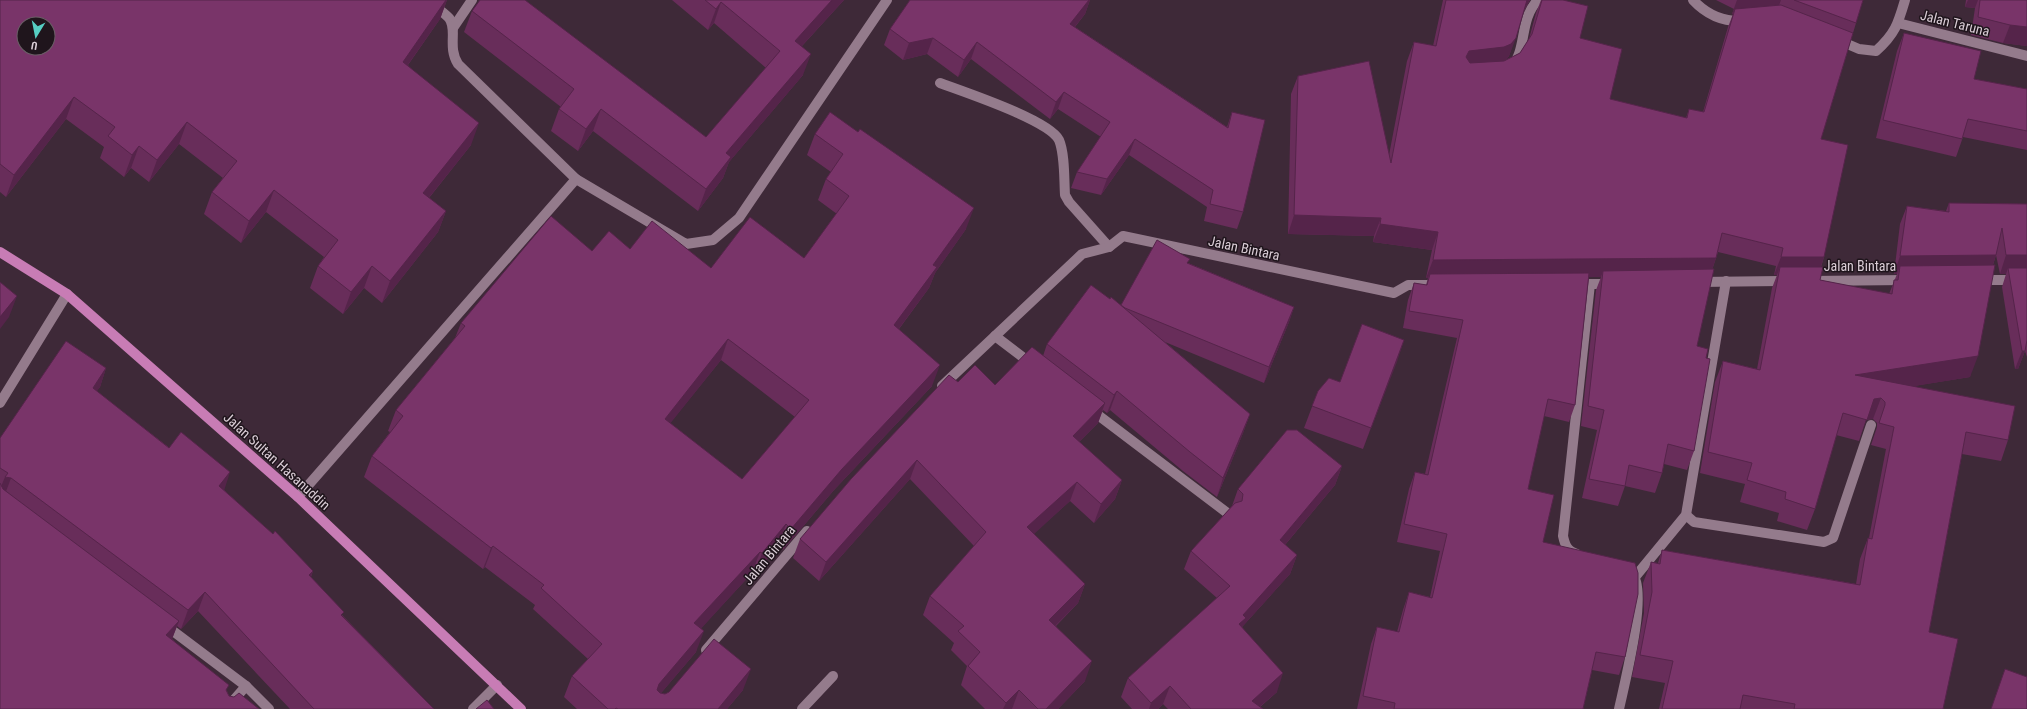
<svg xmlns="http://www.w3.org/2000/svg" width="2027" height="709" font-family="'Roboto Condensed',sans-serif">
	<rect width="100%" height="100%" fill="#3e2938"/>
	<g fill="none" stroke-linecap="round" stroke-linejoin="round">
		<g stroke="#947b8c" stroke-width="10">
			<path d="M 426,0 C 433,6 443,11 449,18 C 458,29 447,47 458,64 L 576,179"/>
			<path d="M 453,28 L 472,0"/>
		</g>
		<g stroke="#947b8c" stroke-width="10">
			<path d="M 1693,0 C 1707,15 1723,22 1743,21"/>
			<path d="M 1898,23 L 2027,56"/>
			<path d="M 1838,40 L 1859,49 L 1876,51 C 1895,34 1898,24 1905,0"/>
			<path d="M 1512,66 C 1527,50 1519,19 1538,0"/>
			<path d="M 940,83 C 964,92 1049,120 1059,140 C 1065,154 1064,180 1065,195 L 1069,202 L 1109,247"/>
			<path d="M 1979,280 L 2027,280"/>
			<path d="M 1809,281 L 1907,280"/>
			<path d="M 1699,282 L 1787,281"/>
			<path d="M 1575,284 L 1611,284"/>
			<path d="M 995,336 L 1033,365"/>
			<path d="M 942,386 L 1082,254 L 1109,247 L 1123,236 L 1394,293 L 1408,285 L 1427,285"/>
			<path d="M 1090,409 L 1230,515"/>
			<path d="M 298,497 L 576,179 L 686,244 L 713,240 L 739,218 L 887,0"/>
			<path d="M 1686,515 L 1694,522 L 1824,542 L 1833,538 L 1871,425"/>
			<path d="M 1577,554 C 1567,551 1565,545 1563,536 L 1590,284"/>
			<path d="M 1635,577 L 1686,515 L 1726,281"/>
			<path d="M 165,625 L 246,686 L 269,709"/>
			<path d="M 706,650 L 807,531"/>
			<path d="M 226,709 L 246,686"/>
			<path d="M 473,709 L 497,685"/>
			<path d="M 802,709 L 833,676"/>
			<path d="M 1619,709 C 1624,686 1649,589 1632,574"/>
		</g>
		<path stroke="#947b8c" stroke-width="10" d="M 0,403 L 67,294"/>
		<path stroke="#c87cb5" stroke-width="10" d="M 0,252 L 67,294 L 298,497 L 521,709"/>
	</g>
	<g fill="#682d5a" fill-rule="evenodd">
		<path d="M 0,0 L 447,0 L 440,19 L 408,65 L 471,145 L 429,198 L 446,211 L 438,232 L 382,303 L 364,288 L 343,314 L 310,288 L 318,266 L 324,257 L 266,212 L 241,243 L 204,214 L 212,192 L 223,178 L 179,144 L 149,182 L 131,168 L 124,177 L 100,158 L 104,147 L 66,119 L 6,197 L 0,192 Z"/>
		<path d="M 672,0 L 844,0 L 802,46 L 803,75 L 729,162 L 723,178 L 698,211 L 593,131 L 578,151 L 551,131 L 559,109 L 561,107 L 464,32 L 472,11 L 706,137 L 766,68 L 714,23 L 708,30 Z"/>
		<path d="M 910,0 L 1090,0 L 1085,14 L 1075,27 L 1227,127 L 1232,112 L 1243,212 L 1237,229 L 1204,221 L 1207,207 L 1129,155 L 1101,195 L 1071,188 L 1077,172 L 1101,137 L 1058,109 L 1050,119 L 971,59 L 958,77 L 927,54 L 903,60 L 884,45 L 890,29 Z"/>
		<path d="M 1443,0 L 1530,0 L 1524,11 L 1509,56 L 1506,60 L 1520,53 L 1529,39 L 1536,13 L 1541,0 L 1563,0 L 1580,38 L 1610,99 L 1686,118 L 1689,109 L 1703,112 L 1728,27 L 1733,14 L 1732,14 L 1734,9 L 1716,0 L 1863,0 L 1853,33 L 1821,139 L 1824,257 L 1821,267 L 1820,280 L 1889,294 L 1897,274 L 1894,274 L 1900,224 L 1907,206 L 1946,211 L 1949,203 L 2027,204 L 2027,357 L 2025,351 L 2018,369 L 2015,369 L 2002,287 L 2006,274 L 2000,274 L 1996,255 L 1993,265 L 1970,377 L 1913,386 L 2008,440 L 2001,461 L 1962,454 L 1929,632 L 1943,709 L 1659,709 L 1665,683 L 1632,677 L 1644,613 L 1643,583 L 1651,562 L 1658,563 L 1662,550 L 1856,584 L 1860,559 L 1868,538 L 1869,538 L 1886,449 L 1871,445 L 1877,427 L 1877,423 L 1873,419 L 1866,420 L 1859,441 L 1836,435 L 1815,509 L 1807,530 L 1777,521 L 1779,513 L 1740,502 L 1745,484 L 1700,473 L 1715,382 L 1723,361 L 1757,369 L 1772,288 L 1777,275 L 1774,275 L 1776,266 L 1718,252 L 1712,270 L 1697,346 L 1706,358 L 1694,451 L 1687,470 L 1664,464 L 1662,473 L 1655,493 L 1625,486 L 1618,506 L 1582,498 L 1597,430 L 1581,426 L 1596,290 L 1601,277 L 1589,277 L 1575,405 L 1569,422 L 1544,416 L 1528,489 L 1543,542 L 1625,657 L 1619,675 L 1592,670 L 1583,709 L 1357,709 L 1371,644 L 1377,627 L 1397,632 L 1403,610 L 1409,592 L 1430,597 L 1440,551 L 1397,542 L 1409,489 L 1415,472 L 1425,474 L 1457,338 L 1403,328 L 1408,300 L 1414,283 L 1426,285 L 1428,278 L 1426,278 L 1432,250 L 1373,242 L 1374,236 L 1288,234 L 1291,94 L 1298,76 L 1389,155 L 1407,61 L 1414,42 L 1433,46 Z"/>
		<path d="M 1966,0 L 2027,0 L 2027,46 L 2003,43 L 1971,35 L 1975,8 L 1965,7 Z"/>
		<path d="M 1904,33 L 1974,79 L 2027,89 L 2027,150 L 1963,137 L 1956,157 L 1876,138 L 1897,51 Z"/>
		<path d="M 815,134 L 966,229 L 935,273 L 929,288 L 899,329 L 932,386 L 834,490 L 783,550 L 778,545 L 755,575 L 752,573 L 701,628 L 696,652 L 661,693 L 665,694 L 743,690 L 727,709 L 577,709 L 564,697 L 572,676 L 588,659 L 533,609 L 535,605 L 485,567 L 483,569 L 364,477 L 372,456 L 390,432 L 388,431 L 396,410 L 455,338 L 461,323 L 592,251 L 630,249 L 711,268 L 804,258 L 837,214 L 818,200 L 826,179 L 831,172 L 807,155 ZM 721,360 L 795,417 L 742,479 L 670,423 Z"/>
		<path d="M 1188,263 L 1294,307 L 1289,322 L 1264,383 L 1165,342 L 1250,414 L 1243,433 L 1217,497 L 1183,471 L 1110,410 L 1107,413 L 1103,410 L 1098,423 L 1079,442 L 1122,480 L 1115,499 L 1094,523 L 1070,501 L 1033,534 L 1085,584 L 1078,603 L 1056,626 L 1085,681 L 1058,709 L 985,709 L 961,685 L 967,666 L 951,650 L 954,643 L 923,615 L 930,596 L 974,546 L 910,479 L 819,581 L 793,558 L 800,539 L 958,382 L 995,385 L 1043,356 L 1047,344 L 1110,299 L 1121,305 Z"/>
		<path d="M 1404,340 L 1363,449 L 1304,428 L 1318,391 L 1340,382 Z"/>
		<path d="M 106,368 L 100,387 L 96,391 L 224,490 L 313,571 L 311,577 L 343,616 L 434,709 L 290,709 L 198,611 L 181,629 L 177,626 L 172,639 L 227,691 L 229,696 L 0,709 L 0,438 Z"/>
		<path d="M 1342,466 L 1335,485 L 1285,545 L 1297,555 L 1290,574 L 1242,627 L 1277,692 L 1260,707 L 1263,709 L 1168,709 L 1163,704 L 1158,709 L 1132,709 L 1121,697 L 1128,678 L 1217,598 L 1184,569 L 1191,551 L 1232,506 L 1238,489 Z"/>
	</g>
	<g fill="#55244a">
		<path d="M 446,0 L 447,0 L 440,19 L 395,83 L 403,62 Z"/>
		<path d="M 832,0 L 844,0 L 787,62 L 795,41 Z"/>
		<path d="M 1089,0 L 1090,0 L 1085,14 L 1064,40 L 1070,24 Z"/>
		<path d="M 1527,0 L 1530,0 L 1521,15 Z"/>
		<path d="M 1737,0 L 1781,0 L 1777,11 L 1735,9 L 1733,14 L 1732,14 Z"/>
		<path d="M 1968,0 L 1978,0 L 1975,8 L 1965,7 Z"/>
		<path d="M 721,2 L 714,23 L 708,30 L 716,9 Z"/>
		<path d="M 2010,25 L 2027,27 L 2027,46 L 2003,43 Z"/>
		<path d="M 933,38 L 927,54 L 903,60 L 909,43 Z"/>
		<path d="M 1516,38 L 1509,56 L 1505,62 L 1463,69 L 1466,57 L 1469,51 Z"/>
		<path d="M 977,42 L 971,59 L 958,77 L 964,60 Z"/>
		<path d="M 811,54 L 803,75 L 729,162 L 723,178 L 698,211 L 706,189 L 726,153 Z"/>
		<path d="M 1064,92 L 1058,109 L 1050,119 L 1056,102 Z"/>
		<path d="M 74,97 L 66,119 L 6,197 L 14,175 Z"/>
		<path d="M 601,109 L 593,131 L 578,151 L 586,129 Z"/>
		<path d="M 187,122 L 179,144 L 149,182 L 157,160 Z"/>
		<path d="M 479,123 L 471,145 L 415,215 L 423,193 Z"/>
		<path d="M 1135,139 L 1129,155 L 1101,195 L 1107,179 Z"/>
		<path d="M 139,146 L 131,168 L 124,177 L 132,155 Z"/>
		<path d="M 274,190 L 266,212 L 241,243 L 249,221 Z"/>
		<path d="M 974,208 L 966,229 L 935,273 L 929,288 L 886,346 L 894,325 L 933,265 Z"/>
		<path d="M 446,211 L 438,232 L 382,303 L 390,281 Z"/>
		<path d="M 1294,215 L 1381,218 L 1374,236 L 1288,234 Z"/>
		<path d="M 1380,224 L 1438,232 L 1432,250 L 1373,242 Z"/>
		<path d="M 1996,255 L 1990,274 L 1900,266 L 1897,274 L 1894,274 L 1900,256 Z"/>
		<path d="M 2006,255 L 2027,255 L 2027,274 L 2008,268 L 2006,274 L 2000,274 Z"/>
		<path d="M 1781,257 L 1824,257 L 1818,275 L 1780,267 L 1777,275 L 1774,275 Z"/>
		<path d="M 1716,258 L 1710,276 L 1603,271 L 1601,277 L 1429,278 L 1430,274 L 1428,278 L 1426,278 L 1433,260 Z"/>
		<path d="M 372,266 L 364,288 L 343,314 L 351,292 Z"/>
		<path d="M 17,296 L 9,317 L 0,329 L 0,317 Z"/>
		<path d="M 1294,307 L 1289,322 L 1264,383 L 1269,367 Z"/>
		<path d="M 728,339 L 721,360 L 657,440 L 665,419 Z"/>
		<path d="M 1404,340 L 1397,362 L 1363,449 L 1371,428 Z"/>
		<path d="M 2022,351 L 2025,351 L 2018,369 L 2015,369 Z"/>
		<path d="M 1978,356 L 1970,377 L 1848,397 L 1855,375 Z"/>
		<path d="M 940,365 L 932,386 L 834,490 L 783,550 L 791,529 L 842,469 Z"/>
		<path d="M 106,368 L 100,387 L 86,407 L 93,388 Z"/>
		<path d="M 1117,391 L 1110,410 L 1107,413 L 1114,395 Z"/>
		<path d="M 1881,398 L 1873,419 L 1866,420 L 1859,441 L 1874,399 Z"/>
		<path d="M 1105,403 L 1098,423 L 1066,455 L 1073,436 Z"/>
		<path d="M 1250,414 L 1243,433 L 1217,497 L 1223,478 Z"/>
		<path d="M 917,460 L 910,479 L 819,581 L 826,562 Z"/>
		<path d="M 1342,466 L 1335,485 L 1273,559 L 1280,540 Z"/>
		<path d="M 230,472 L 224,491 L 219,486 Z"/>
		<path d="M 5,477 L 11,478 L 4,497 L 0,489 Z"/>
		<path d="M 1122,480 L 1115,499 L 1094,523 L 1101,504 Z"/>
		<path d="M 1077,482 L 1070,501 L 1020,547 L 1027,527 Z"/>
		<path d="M 786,524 L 778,545 L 755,575 L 762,553 Z"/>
		<path d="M 493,546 L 485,567 L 483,569 L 491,548 Z"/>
		<path d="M 760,552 L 752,573 L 687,644 L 694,623 Z"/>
		<path d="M 1297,555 L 1290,574 L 1242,627 L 1239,624 L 1243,615 Z"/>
		<path d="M 313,571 L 306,590 L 309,575 Z"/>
		<path d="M 1085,584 L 1078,603 L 1042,639 L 1049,620 Z"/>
		<path d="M 205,592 L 198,611 L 181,629 L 188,610 Z"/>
		<path d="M 179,621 L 172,639 L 159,653 L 166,635 Z"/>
		<path d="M 704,631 L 696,652 L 651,705 L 659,684 Z"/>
		<path d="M 1092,661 L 1085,681 L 1058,709 L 1046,709 Z"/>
		<path d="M 751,669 L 743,690 L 727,709 L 718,709 Z"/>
		<path d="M 1283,673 L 1277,692 L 1257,709 L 1252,701 Z"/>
		<path d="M 1170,686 L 1163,704 L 1158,709 L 1149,709 L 1151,703 Z"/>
		<path d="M 1019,690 L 1012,709 L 1003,709 L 1006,703 Z"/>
	</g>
	<g fill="#793469" stroke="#55244a" fill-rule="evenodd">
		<path d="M 0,0 L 446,0 L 403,62 L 479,123 L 423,193 L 446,211 L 390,281 L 372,266 L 351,292 L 318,266 L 338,240 L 274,190 L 249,221 L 212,192 L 237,161 L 187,122 L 157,160 L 139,146 L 132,155 L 108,136 L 115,127 L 74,97 L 14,175 L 0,164 ZM 24,24 L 48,24 L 48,48 L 24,48 Z"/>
		<path d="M 480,0 L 525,0 L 706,137 L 780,51 L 721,2 L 716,9 L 705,0 L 832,0 L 795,41 L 811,54 L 726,153 L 731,157 L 706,189 L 601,109 L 586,129 L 559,109 L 574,89 L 472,11 Z"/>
		<path d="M 910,0 L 1089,0 L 1070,24 L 1228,128 L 1232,112 L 1265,120 L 1243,212 L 1210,204 L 1213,190 L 1135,139 L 1107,179 L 1077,172 L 1110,122 L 1064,92 L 1056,102 L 977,42 L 964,60 L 933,38 L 909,43 L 890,29 Z"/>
		<path d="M 1446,0 L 1527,0 L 1516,38 L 1511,44 L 1504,47 L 1469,51 L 1466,57 L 1470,63 L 1504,61 L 1520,53 L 1532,34 L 1542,0 L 1563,0 L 1588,6 L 1580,38 L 1622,49 L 1610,99 L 1687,118 L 1689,109 L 1704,112 L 1735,9 L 1781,5 L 1853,33 L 1821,139 L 1848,145 L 1824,257 L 1781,257 L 1783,248 L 1722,233 L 1716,258 L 1433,260 L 1438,232 L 1380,224 L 1381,218 L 1294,215 L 1298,76 L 1369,61 L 1391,163 L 1414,42 L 1436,46 Z"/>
		<path d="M 1794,0 L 1863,0 L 1856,23 Z"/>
		<path d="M 1980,0 L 2027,0 L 2027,27 L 2010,25 L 1978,17 Z"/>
		<path d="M 1904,33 L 1981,51 L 1974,79 L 2027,89 L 2027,131 L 1968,119 L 1962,139 L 1883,120 Z"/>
		<path d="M 830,112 L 858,132 L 860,129 L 974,208 L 933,265 L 937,267 L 894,325 L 940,365 L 842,469 L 791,529 L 786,524 L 762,553 L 760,552 L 694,623 L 704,631 L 659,684 L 657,690 L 660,693 L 665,694 L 669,692 L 714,639 L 751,669 L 718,709 L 618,709 L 616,708 L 615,709 L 608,709 L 572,676 L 602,644 L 541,588 L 544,585 L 493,546 L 491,548 L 372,456 L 403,416 L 396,410 L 465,326 L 461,323 L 551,216 L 592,251 L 609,231 L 630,249 L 652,221 L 711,268 L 750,217 L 804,258 L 849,196 L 826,179 L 843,154 L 815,134 ZM 728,339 L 809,400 L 742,479 L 665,419 Z"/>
		<path d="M 1949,203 L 2027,204 L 2027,255 L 2006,255 L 2002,228 L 1996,255 L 1900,256 L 1907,206 L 1949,212 Z"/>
		<path d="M 1157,240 L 1190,259 L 1187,263 L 1294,307 L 1269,367 L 1125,308 L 1121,305 Z"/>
		<path d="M 1995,265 L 1978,356 L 1855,375 L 2015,406 L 2008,440 L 1966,432 L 1929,632 L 1958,639 L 1943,709 L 1794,709 L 1795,704 L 1743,695 L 1740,709 L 1662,709 L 1673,661 L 1640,655 L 1652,592 L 1651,562 L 1660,564 L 1662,550 L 1860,585 L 1868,538 L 1872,539 L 1894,427 L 1879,423 L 1885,405 L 1885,402 L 1881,398 L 1874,399 L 1867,420 L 1843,413 L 1815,509 L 1785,499 L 1786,492 L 1747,480 L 1752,463 L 1708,452 L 1723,361 L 1760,370 L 1780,267 L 1823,267 L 1820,280 L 1892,294 L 1894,280 L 1898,280 L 1900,266 Z"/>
		<path d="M 2008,268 L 2027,268 L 2027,340 L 2025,351 L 2022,351 Z"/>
		<path d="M 1714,269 L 1697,346 L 1708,349 L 1706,358 L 1710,359 L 1694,451 L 1668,444 L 1662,473 L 1629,465 L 1625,486 L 1589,479 L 1604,410 L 1588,406 L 1603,271 Z"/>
		<path d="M 1589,273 L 1575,405 L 1548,399 L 1528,489 L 1554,495 L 1543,542 L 1635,563 L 1638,573 L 1638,594 L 1625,657 L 1596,652 L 1583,709 L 1394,709 L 1395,703 L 1363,696 L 1377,627 L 1399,632 L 1409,592 L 1432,598 L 1447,534 L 1404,524 L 1415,472 L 1428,475 L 1463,320 L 1409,311 L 1414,283 L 1427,285 L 1430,274 Z"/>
		<path d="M 0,282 L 17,296 L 0,317 Z"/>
		<path d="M 1091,285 L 1110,299 L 1111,297 L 1250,414 L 1223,478 L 1190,452 L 1117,391 L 1114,395 L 1047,344 Z"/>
		<path d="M 1362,324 L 1404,340 L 1371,428 L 1312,406 L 1318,391 L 1329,378 L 1340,382 Z"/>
		<path d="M 66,341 L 106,368 L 93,388 L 169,448 L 181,432 L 230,472 L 219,486 L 273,534 L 275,531 L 313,571 L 309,575 L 344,612 L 341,615 L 434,709 L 314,709 L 205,592 L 188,610 L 11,478 L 5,477 L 8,473 L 0,468 L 0,438 Z"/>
		<path d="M 1032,347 L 1105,403 L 1073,436 L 1122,480 L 1101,504 L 1077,482 L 1027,527 L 1085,584 L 1049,620 L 1092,661 L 1046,709 L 1038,709 L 1019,690 L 1006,703 L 968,666 L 980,652 L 958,631 L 964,626 L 930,596 L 986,532 L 917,460 L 826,562 L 800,539 L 851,479 L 949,375 L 958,382 L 975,365 L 995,385 Z"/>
		<path d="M 1287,430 L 1297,430 L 1342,466 L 1280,540 L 1297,555 L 1243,615 L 1246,618 L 1239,624 L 1283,673 L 1252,701 L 1263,709 L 1191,709 L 1170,686 L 1151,703 L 1128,678 L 1230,586 L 1191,551 L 1235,503 L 1242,501 L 1243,494 L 1238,489 Z"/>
		<path d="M 0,483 L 3,489 L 179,621 L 166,635 L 229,685 L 226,690 L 229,696 L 234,697 L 239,693 L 259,709 L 0,709 Z"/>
		<path d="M 2005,669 L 2027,677 L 2027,709 L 1991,709 Z"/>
		<path d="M 487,700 L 494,709 L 476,709 Z"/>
	</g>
	<g text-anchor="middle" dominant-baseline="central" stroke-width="3" stroke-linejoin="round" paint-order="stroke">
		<g font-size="14" fill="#dacdd6" stroke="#1f151c">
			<text transform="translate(1955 23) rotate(14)">Jalan Taruna</text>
			<text transform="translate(1244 248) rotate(12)">Jalan Bintara</text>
			<text x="1860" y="266">Jalan Bintara</text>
			<text transform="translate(277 461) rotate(42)">Jalan Sultan Hasanuddin</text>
			<text transform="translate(769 555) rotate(-50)">Jalan Bintara</text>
		</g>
	</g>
	<g transform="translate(36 36) rotate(190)"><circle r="19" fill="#1f151c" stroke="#6a5f66"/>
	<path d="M0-3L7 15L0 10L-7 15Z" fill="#56cec3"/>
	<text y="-6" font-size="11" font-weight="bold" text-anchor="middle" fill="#dacdd6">U</text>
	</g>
</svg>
